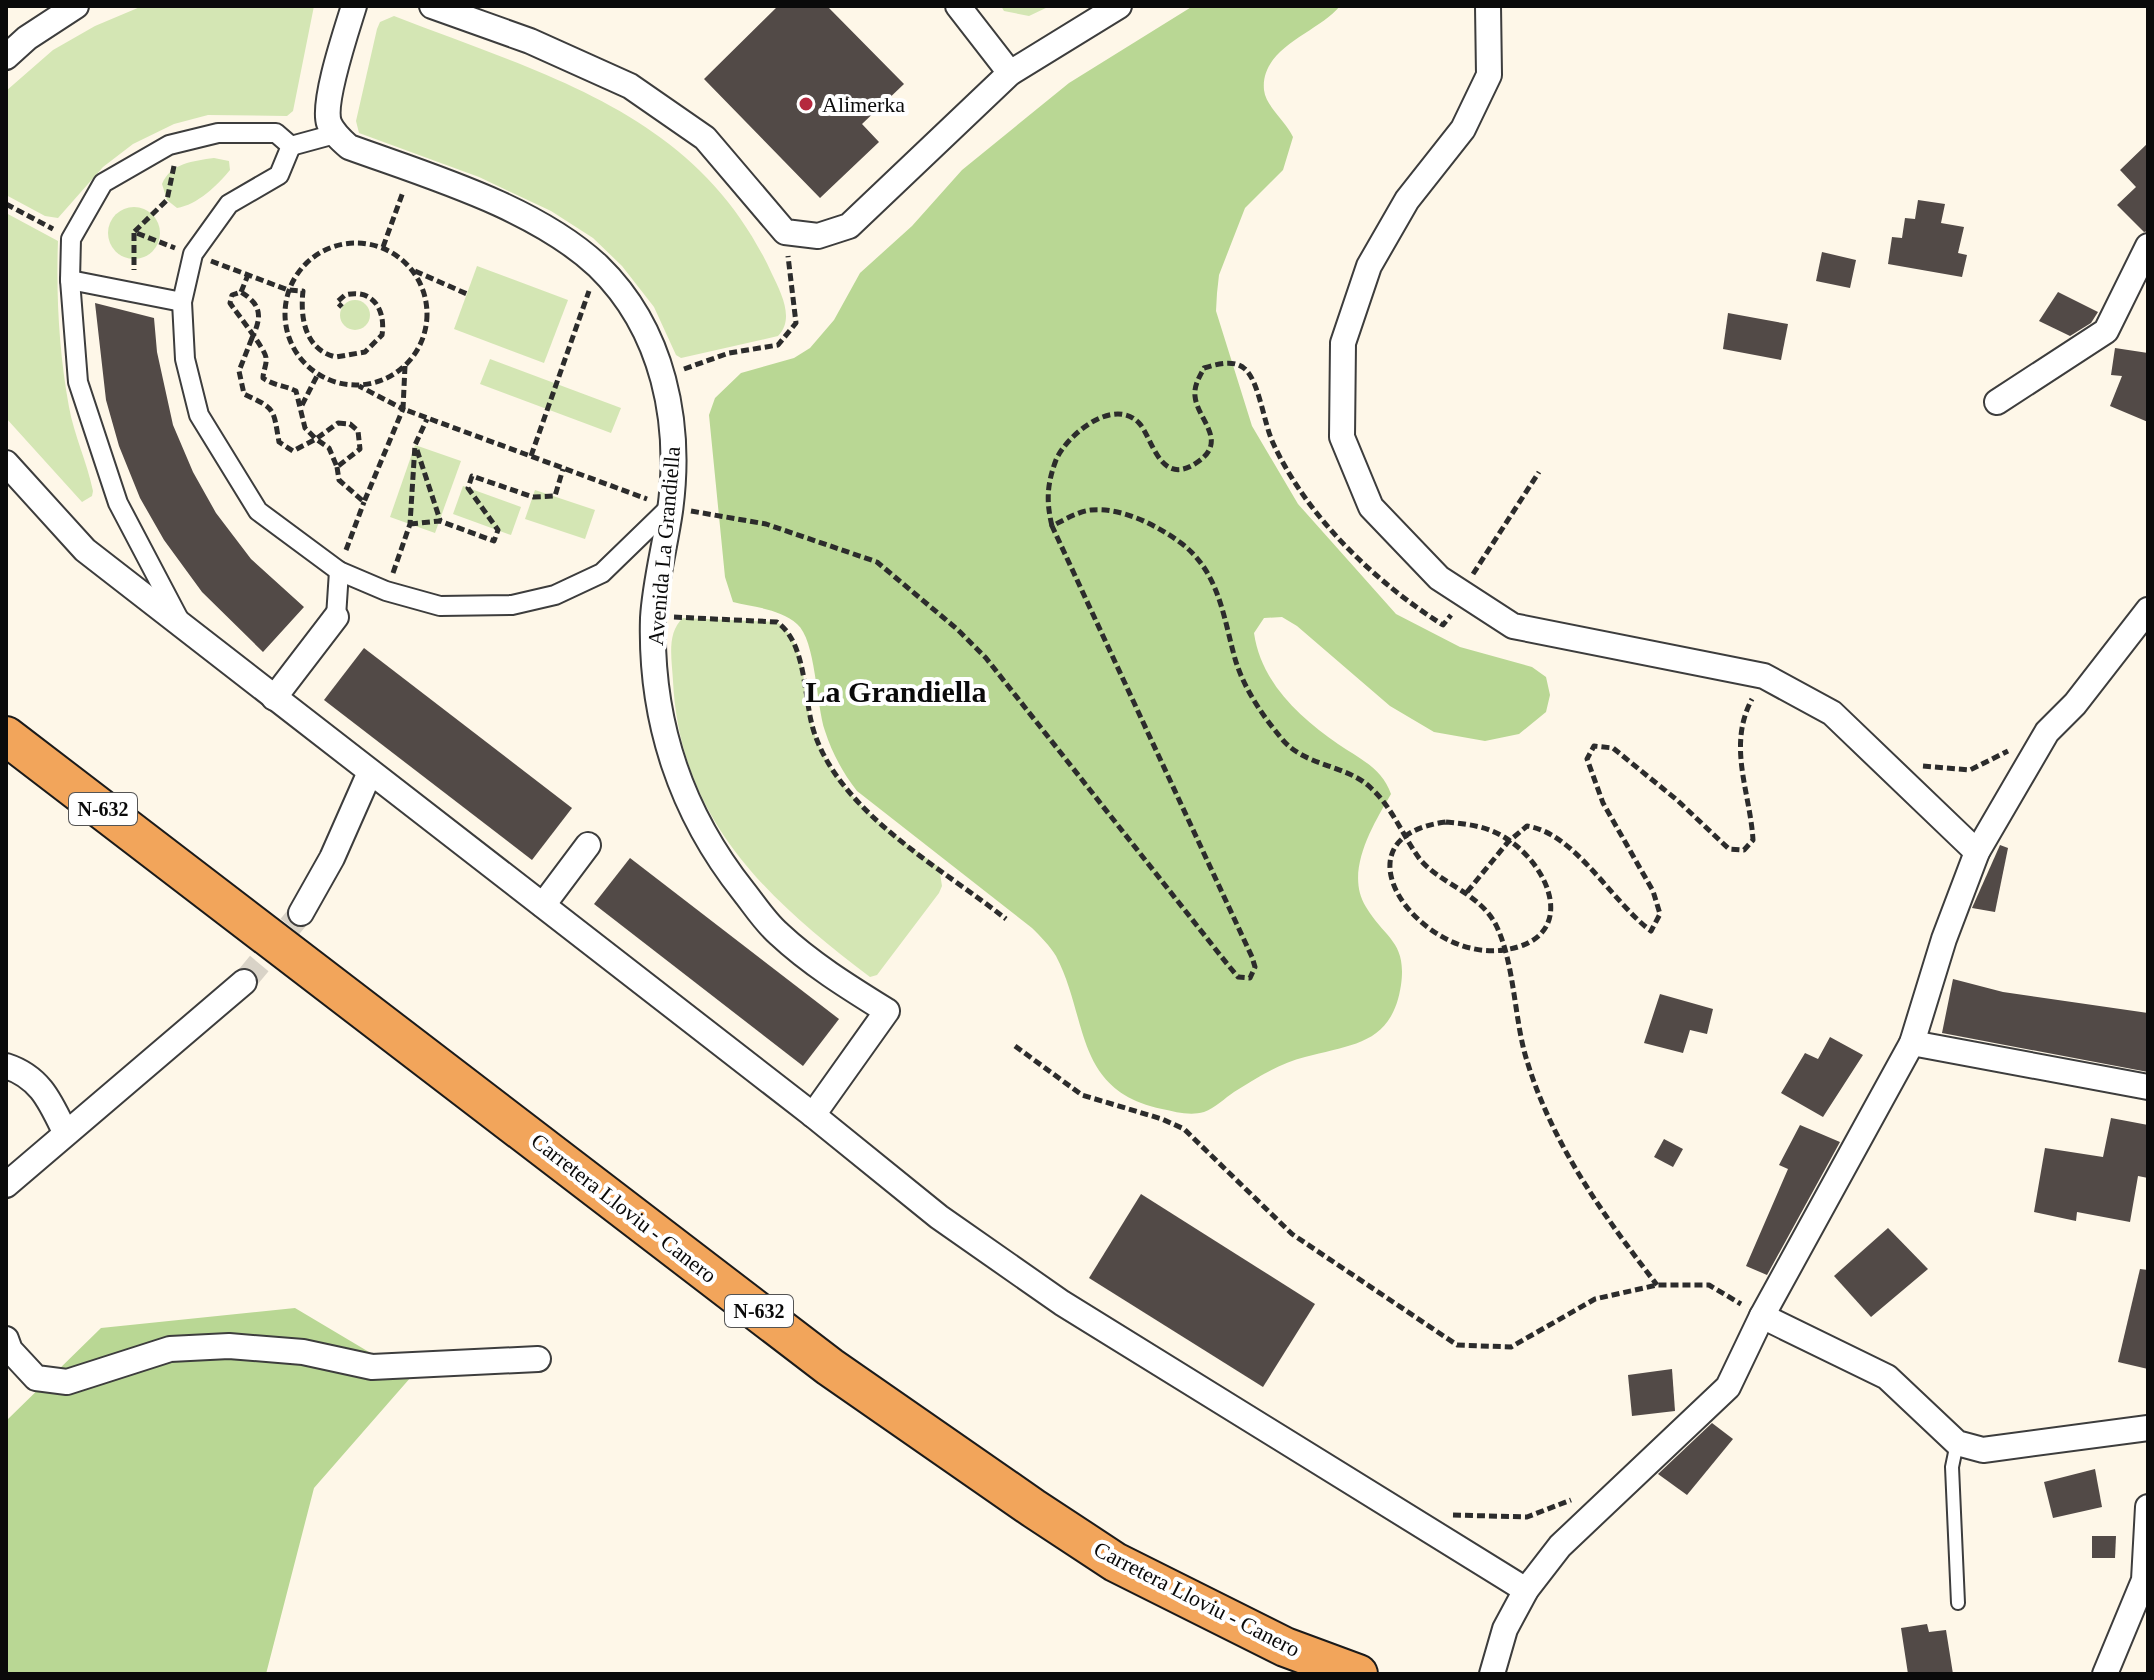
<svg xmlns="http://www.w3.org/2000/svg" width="2154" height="1680" font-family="Georgia,serif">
	<rect width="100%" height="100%" fill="#fef7e8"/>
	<g fill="#d4e6b4">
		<path d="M 314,6 L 293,111 L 287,116 L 208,115 L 174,124 L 133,144 L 103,167 L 58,218 L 45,216 L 6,195 L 6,91 L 53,50 L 95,26 L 140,7 Z"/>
		<path d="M 1001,6 L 1050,6 L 1029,16 L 1004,11 Z"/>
		<path d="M 394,16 C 545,75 699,113 772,274 C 781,293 795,319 778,336 L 681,358 L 676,355 L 654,307 L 622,266 L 593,238 L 551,211 L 479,177 L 359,133 L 356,121 L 377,29 L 380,22 Z"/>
		<path d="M 214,158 L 229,161 L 230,170 C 218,185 197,205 177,208 L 167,200 L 162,184 C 171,163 193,161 214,158 Z"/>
		<circle cx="134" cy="233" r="26"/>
		<path d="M 6,213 L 58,241 C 56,296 59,352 69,407 C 74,435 87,462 93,491 L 92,496 L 82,502 L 6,418 Z"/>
		<path d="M 477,266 L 568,300 L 544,363 L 454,329 Z"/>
		<circle cx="355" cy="315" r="15"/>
		<path d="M 490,359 L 621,408 L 611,433 L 480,384 Z"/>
		<path d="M 415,445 L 461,461 L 435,533 L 390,517 Z"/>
		<path d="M 463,486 L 521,507 L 511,535 L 453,514 Z"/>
		<path d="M 535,490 L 595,510 L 585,539 L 525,519 Z"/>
		<path d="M 683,618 L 777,622 C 809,644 802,702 815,736 C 837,796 890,832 939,867 L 942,886 L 939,893 L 877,975 L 870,977 C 767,899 680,820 673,681 C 672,660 666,633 683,618 Z"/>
	</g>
	<g fill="#b9d794">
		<path d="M 1193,6 L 1340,6 C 1318,33 1260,47 1264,90 C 1266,107 1286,121 1293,137 L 1283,170 L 1245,208 L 1219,275 L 1217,293 L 1216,311 L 1252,426 L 1298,504 L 1396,614 L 1460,647 L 1532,667 L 1546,677 L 1550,695 L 1546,712 L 1519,734 L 1485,741 L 1434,732 L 1390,706 L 1297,626 L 1282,617 L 1264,618 L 1254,633 C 1261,682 1299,717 1338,744 C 1360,759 1382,768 1391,794 C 1373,825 1344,872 1366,907 C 1385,939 1407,941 1401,985 C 1392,1044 1354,1044 1305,1057 C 1280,1063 1255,1079 1234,1092 C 1225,1098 1215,1108 1204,1112 C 1190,1116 1176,1112 1162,1109 C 1073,1090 1089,1019 1056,956 C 1050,946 1040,936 1032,928 L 857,791 C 843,773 832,753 825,731 C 816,705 816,640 797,624 C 781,609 753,607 733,602 L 725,577 L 709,415 L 715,398 L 741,373 L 794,358 L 810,348 L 834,320 L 860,273 L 912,226 L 962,170 L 1069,83 Z"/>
		<path d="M 295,1308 L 411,1377 L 314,1488 L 266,1674 L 6,1674 L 6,1421 L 101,1328 Z"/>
	</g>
	<g fill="#524a47">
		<path d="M 778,6 L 827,6 L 904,84 L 862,124 L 879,142 L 820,198 L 704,79 Z"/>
		<path d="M 2148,143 L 2148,231 L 2144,232 L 2117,205 L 2136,187 L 2120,170 Z"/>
		<path d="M 1918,200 L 1945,204 L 1941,223 L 1964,227 L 1958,253 L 1967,255 L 1962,277 L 1888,264 L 1892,237 L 1902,238 L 1905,218 L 1915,219 Z"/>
		<path d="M 1822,252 L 1856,260 L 1850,288 L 1816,281 Z"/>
		<path d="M 2058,292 L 2098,312 L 2091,323 L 2070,336 L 2039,321 Z"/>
		<path d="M 95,303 L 154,318 L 157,352 L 173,425 L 193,472 L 216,513 L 251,559 L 304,607 L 263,652 L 202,592 L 164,540 L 140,498 L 119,446 L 106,400 Z"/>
		<path d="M 1728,313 L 1788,324 L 1781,360 L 1723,349 Z"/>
		<path d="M 2115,348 L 2148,353 L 2148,422 L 2110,406 L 2122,376 L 2111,375 Z"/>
		<path d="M 364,648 L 572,808 L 532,860 L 324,700 Z"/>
		<path d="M 2000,845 L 2008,848 L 1995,912 L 1972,908 Z"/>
		<path d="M 630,858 L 839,1019 L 803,1066 L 594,904 Z"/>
		<path d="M 1953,979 L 2003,992 L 2148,1013 L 2148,1072 L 1942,1033 Z"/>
		<path d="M 1660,994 L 1713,1009 L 1707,1034 L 1690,1030 L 1683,1053 L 1644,1043 Z"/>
		<path d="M 1830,1037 L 1863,1055 L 1823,1117 L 1781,1093 L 1805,1053 L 1818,1059 Z"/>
		<path d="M 2111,1118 L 2148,1125 L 2148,1178 L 2138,1176 L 2130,1222 L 2077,1212 L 2076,1221 L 2034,1212 L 2045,1148 L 2103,1157 Z"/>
		<path d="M 1800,1125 L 1840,1142 L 1767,1275 L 1746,1266 L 1788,1169 L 1779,1165 Z"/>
		<path d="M 1664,1139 L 1683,1149 L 1673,1167 L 1654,1157 Z"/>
		<path d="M 1141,1194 L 1315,1304 L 1263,1387 L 1089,1278 Z"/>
		<path d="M 1888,1228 L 1928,1269 L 1871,1317 L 1834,1276 Z"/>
		<path d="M 2140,1269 L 2148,1270 L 2148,1369 L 2118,1362 Z"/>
		<path d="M 1672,1369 L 1675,1411 L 1632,1416 L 1628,1375 Z"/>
		<path d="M 1712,1423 L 1733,1439 L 1687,1495 L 1658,1474 Z"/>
		<path d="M 2095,1469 L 2102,1507 L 2053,1518 L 2044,1482 Z"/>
		<path d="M 2092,1536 L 2116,1536 L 2115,1558 L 2092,1558 Z"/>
		<path d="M 1927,1624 L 1929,1632 L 1946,1630 L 1953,1674 L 1908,1674 L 1901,1628 Z"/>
	</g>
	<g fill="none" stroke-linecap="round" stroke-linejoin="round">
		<path stroke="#d9d3c7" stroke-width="24" stroke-dasharray="24 12" stroke-linecap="butt" d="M 244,982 L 301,913"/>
		<defs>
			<path id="service" d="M 1957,1443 L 1952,1467 L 1958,1603"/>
			<g id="pedestrian">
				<path d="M 291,146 L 335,134"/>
				<path d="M 70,280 L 182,302"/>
				<path d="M 336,617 L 339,571"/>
				<path d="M 179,619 L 118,503 L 78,382 L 70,280 L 71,239 L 103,183 L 169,145 L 218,133 L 276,133 L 291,146 L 279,175 L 229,204 L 193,254 L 182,302 L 185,359 L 199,415 L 258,511 L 339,571 L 386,591 L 440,606 L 512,605 L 555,595 L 602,573 L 670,507"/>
			</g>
			<g id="minor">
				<path d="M 354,6 C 347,29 322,102 329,123 C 333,133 341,140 349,147 C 429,176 535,207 598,266 C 664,330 682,423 670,511 C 665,546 655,583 653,618 C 650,720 681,813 744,892 C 755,906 766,923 779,934 C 811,964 850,988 887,1011 L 813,1115"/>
				<path d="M 432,6 L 530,41 L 630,86 L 705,138 L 785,232 L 818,236 L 849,226 L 1010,73 L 1119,6"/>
				<path d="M 958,6 L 1010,73"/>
				<path d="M 1488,6 L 1489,75 L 1463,129 L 1407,200 L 1369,266 L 1343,343 L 1342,437 L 1371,507 L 1439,578 L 1513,626 L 1764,676 L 1832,713 L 1977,852"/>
				<path d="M 6,57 L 27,38 L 76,6"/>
				<path d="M 1997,402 L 2106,331 L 2148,246"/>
				<path d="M 6,463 L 85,550 L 813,1115 L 939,1217 L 1062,1303 L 1526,1590"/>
				<path d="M 274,698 L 336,617"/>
				<path d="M 543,905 L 588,845"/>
				<path d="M 301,913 L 332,858 L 370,772"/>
				<path d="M 1912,1043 L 2148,1087"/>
				<path d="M 6,1066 C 40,1077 50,1101 65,1132"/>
				<path d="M 6,1185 L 244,982"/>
				<path d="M 1762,1316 L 1887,1377 L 1957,1443 L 1983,1450 L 2148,1428"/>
				<path d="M 6,1339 L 10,1350 L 36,1378 L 67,1382 L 170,1349 L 229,1346 L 303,1352 L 372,1367 L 538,1359"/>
				<path d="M 1492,1674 L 1505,1629 L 1526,1590 L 1560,1546 L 1728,1387 L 1762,1316 L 1912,1043 L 1944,939 L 1977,852 L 2047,732 L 2075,704 L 2148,610"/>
				<path d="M 2105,1674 L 2144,1580 L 2148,1507"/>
			</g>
			<path id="trunk" d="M 6,736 L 830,1367 L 1033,1508 L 1115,1562 L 1285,1647 L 1358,1674"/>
		</defs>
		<use href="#service" stroke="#3d3d3d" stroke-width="16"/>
		<use href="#pedestrian" stroke="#3d3d3d" stroke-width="22"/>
		<use href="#minor" stroke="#3d3d3d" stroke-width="28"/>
		<use href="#trunk" stroke="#1b1b1b" stroke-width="42"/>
		<g stroke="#2c2c2c" stroke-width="5" stroke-dasharray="8 4" stroke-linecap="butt">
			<path d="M 174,166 L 167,200 L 134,232 L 175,248"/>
			<path d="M 6,204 L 53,229"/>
			<path d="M 134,233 L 134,270"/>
			<circle cx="356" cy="314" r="71"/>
			<path d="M 383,247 L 403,192"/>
			<path d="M 211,261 L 288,290 L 303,291 C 300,318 305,350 336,357 L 365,352 L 382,335 C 386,309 372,288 345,295 L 337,302 L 342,307"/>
			<path d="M 415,271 L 467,294"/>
			<path d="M 241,292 L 248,275"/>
			<path d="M 252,338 L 239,371 L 244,394 C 276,409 273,408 279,442 L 293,451 L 316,439 L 305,428 L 296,391 C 284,385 274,386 263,378 C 263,371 267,365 266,358 C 266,350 236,312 230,303 L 232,295 L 241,292 C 262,305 262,317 252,338"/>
			<path d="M 405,366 L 403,409 L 647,499"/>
			<path d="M 684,369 L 729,353 L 778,345 L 796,323 L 788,256"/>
			<path d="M 302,405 L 318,374"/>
			<path d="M 338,423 L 350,424 L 358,431 L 360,449 L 337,467 L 329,448 L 316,439 Z"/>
			<path d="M 417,450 L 440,520"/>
			<path d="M 531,456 L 589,291"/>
			<path d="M 337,467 L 339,480 L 364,502 L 403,409 L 359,386"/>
			<path d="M 691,511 L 766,524 L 877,562 L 957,629 L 986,658 L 1228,965 L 1238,977 L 1250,978 L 1255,967 L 1252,957 L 1052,526 C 1064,520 1079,511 1091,510 C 1122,507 1158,526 1181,543 C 1218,571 1223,614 1234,655 C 1242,686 1262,715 1282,739 C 1305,767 1346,764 1371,788 C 1392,807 1403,836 1419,858 C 1438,883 1479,892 1496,925 C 1515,964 1514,1020 1527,1061 C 1553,1146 1604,1216 1657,1285"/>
			<path d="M 410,524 L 440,521 L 494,541 L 498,530 L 468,488 L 472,476 L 533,497 L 555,496 L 563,469"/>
			<path d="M 1052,526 C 1046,501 1047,484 1056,460 C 1066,436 1113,396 1139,423 C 1153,438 1160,490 1199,461 C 1228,440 1197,419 1195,396 C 1194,385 1199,378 1204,368 C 1217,364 1234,359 1245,369 C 1259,381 1264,424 1273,443 C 1307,517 1375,582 1443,625 L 1451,615"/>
			<path d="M 346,550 L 364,502"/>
			<path d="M 393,573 L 410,524 L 415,445 L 427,419"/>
			<path d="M 1473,574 L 1539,472"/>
			<path d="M 674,617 L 777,622 C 808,644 803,702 815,735 C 844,816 942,868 1006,919"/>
			<path d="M 1923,766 L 1970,770 L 2008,751"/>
			<path d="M 1446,822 C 1467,824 1486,826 1504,837 C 1551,865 1580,939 1504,950 C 1420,962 1328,837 1446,822 Z"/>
			<path d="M 1467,892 L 1508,842 L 1527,826 C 1575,833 1612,902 1651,931 L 1660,914 L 1653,891 L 1603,803 L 1587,759 L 1594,746 L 1613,748 L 1677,800 L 1729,849 L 1744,850 L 1753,840 C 1750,791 1727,746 1752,699"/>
			<path d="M 1015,1046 L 1082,1095 L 1162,1119 L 1184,1129 L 1292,1234 L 1457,1345 L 1511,1347 L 1595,1299 L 1657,1285 L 1709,1285 L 1741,1304"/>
			<path d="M 1453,1515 L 1527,1517 L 1571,1500"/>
		</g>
		<use href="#service" stroke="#fff" stroke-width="12"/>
		<use href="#pedestrian" stroke="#fff" stroke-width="18"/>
		<use href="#minor" stroke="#fff" stroke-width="24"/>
		<use href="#trunk" stroke="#f2a55b" stroke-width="38"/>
	</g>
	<circle fill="#b5283e" stroke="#fff" stroke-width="3" cx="806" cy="104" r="8"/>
	<g text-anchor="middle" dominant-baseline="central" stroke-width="8" stroke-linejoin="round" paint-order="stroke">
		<g fill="#fff" stroke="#545454" stroke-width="2">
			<rect x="69" y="793" width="68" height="32" rx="6"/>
			<rect x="725" y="1295" width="68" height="32" rx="6"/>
		</g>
		<g font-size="20" font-weight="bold" fill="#0a0a0a">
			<text x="103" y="809">N-632</text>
			<text x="759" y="1311">N-632</text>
		</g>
		<g font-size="22" fill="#0a0a0a" stroke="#fff" text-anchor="start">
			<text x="822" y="104">Alimerka</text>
		</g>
		<g font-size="22" fill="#0a0a0a" stroke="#fff">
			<text transform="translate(664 546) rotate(-85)">Avenida La Grandiella</text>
			<text transform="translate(624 1208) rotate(38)">Carretera Lloviu - Canero</text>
			<text transform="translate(1197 1599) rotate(27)">Carretera Lloviu - Canero</text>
		</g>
		<g font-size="30" font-weight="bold" fill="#0a0a0a" stroke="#fff">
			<text x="896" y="691">La Grandiella</text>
		</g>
	</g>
	<rect width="2154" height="1680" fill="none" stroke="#0a0a0a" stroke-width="16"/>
</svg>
